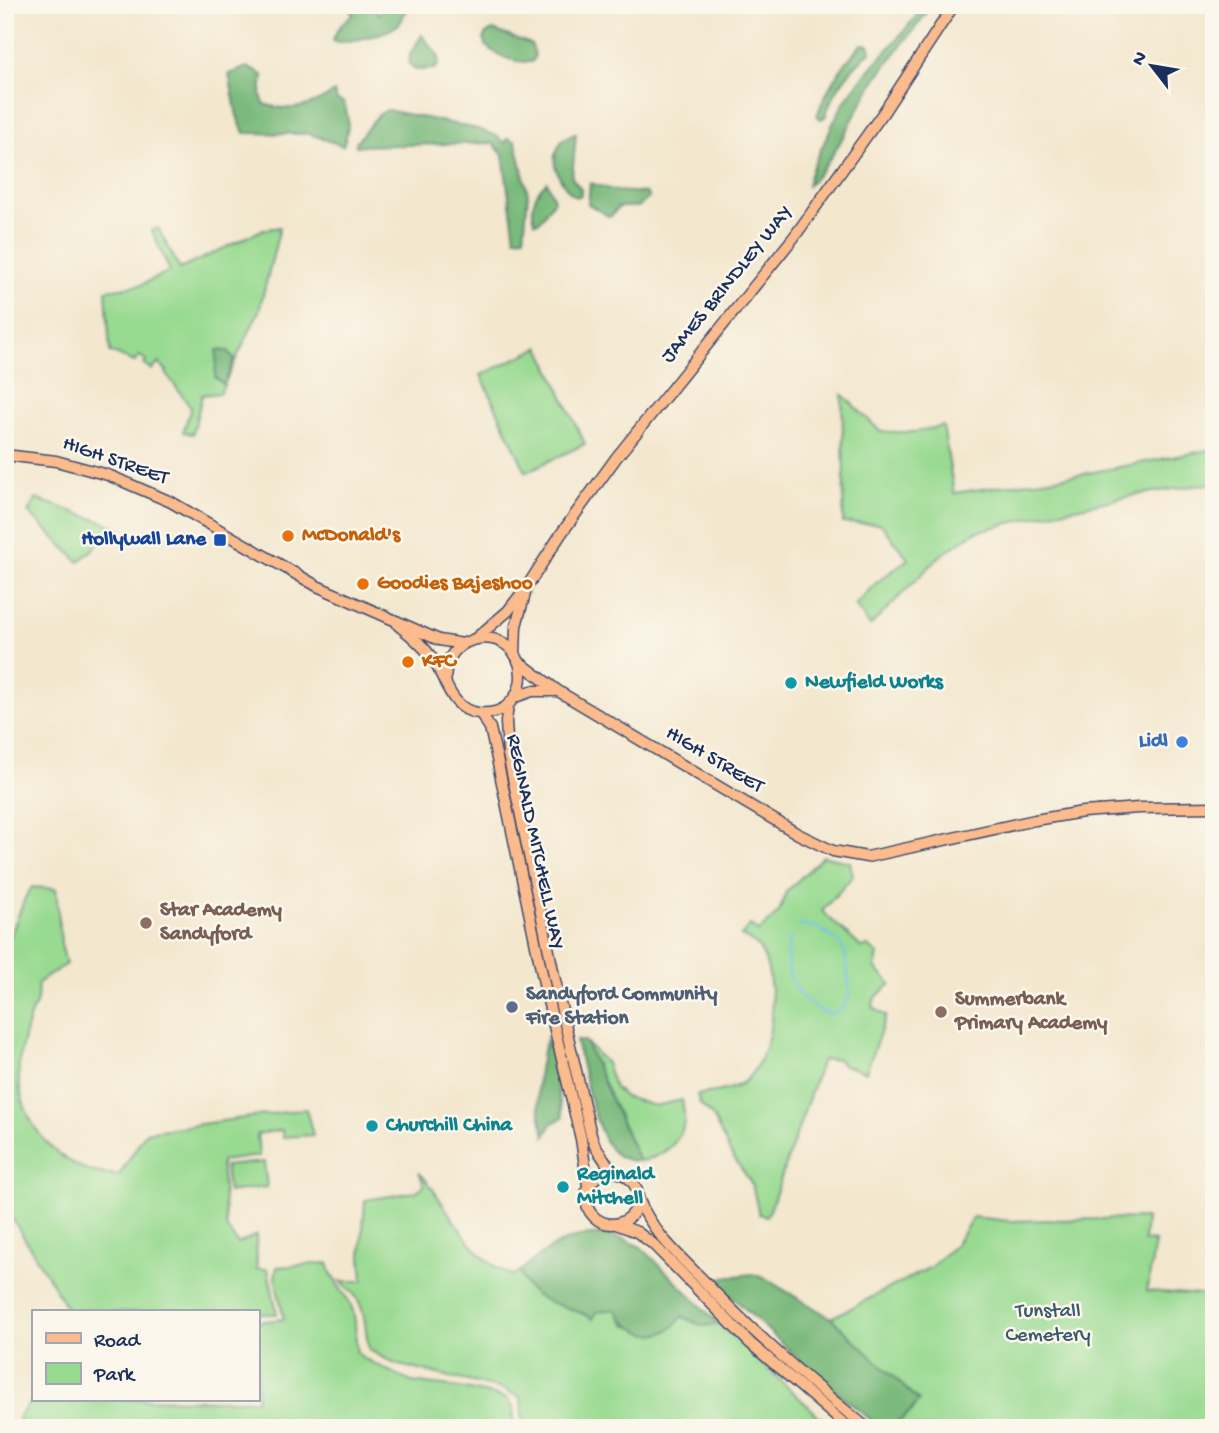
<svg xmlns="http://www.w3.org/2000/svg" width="1219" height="1433" font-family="'Gochi Hand',sans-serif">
	<rect width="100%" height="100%" fill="#fbf7ec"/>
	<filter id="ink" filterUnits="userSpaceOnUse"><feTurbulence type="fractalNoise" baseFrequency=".0143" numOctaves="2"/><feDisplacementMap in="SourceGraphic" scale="14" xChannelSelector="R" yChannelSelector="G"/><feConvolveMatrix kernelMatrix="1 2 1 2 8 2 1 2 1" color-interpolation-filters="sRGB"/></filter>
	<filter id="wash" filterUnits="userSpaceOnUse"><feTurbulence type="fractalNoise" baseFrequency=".00686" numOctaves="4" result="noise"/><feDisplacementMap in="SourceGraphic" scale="28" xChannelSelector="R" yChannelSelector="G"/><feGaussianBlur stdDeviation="1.57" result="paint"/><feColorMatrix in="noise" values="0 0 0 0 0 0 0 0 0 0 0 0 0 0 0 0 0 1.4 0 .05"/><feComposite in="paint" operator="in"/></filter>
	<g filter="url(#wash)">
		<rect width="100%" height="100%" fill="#f3e7ce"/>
		<g fill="#99da91" stroke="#5a8478" stroke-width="2">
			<path d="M 280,227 L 259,311 L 220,393 L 202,395 L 193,434 L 183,432 L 191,408 L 166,373 L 167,371 L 159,363 L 152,370 L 144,364 L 147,360 L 139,356 L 135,362 L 110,352 L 106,290 L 141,285 L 170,271 L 152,231 L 158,228 L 180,269 L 262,230 Z"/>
			<path d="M 540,347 L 585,444 L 526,472 L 481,375 Z"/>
			<path d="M 842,394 L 881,432 L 915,432 L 943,426 L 954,493 L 1083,474 L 1214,449 L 1214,483 L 1141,494 L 1042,515 L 975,532 L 940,556 L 870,626 L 855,605 L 875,584 L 908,559 L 881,524 L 843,523 L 844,477 Z"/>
			<path d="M 36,499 L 118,527 L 121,531 L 102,541 L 79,562 L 28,512 Z"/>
			<path d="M 823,856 L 850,862 L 853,876 L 822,911 L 862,948 L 868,946 L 878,954 L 875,968 L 891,984 L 875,998 L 873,1007 L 886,1016 L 866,1072 L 843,1065 L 837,1059 L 822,1060 L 770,1210 L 766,1216 L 759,1214 L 752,1184 L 731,1154 L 713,1117 L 700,1104 L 697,1095 C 712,1092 737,1091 748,1078 C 758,1067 766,1049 769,1034 C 774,1012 773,960 755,944 C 751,941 746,938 741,936 L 750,925 L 758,932 L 779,912 L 786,892 Z"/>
			<path d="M 32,887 L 56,889 L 61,944 L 66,964 L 38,983 C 37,989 38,998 36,1004 C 35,1007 32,1010 31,1013 C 26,1029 20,1050 19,1066 C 14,1121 63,1178 120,1174 L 146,1132 L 306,1109 L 313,1135 L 283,1137 L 282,1130 L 257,1134 L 259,1156 L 221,1161 L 226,1227 L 238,1244 L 256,1235 L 257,1269 L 268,1269 L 277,1314 L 69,1312 L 5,1206 L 5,933 L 9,939 L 25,898 Z"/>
			<path d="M 585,1041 L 606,1063 L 614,1087 L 625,1097 L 655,1106 L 682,1100 C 683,1107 685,1115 684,1123 C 681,1144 658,1159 639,1161 Z"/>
			<path d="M 264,1162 L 267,1187 L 228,1192 L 225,1166 Z"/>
			<path d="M 420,1174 C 429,1181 434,1191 440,1200 C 459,1228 481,1265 513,1276 L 520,1271 C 527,1306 569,1303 593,1319 L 596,1312 L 615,1308 L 626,1325 L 679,1321 L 682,1316 C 694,1322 704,1330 718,1323 L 832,1428 L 523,1428 L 521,1397 L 502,1389 L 395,1364 L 369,1350 C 363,1318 368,1302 340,1281 L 363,1281 L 361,1256 L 365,1200 L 415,1192 L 424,1186 Z"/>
			<path d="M 973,1217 L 1010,1221 L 1146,1218 L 1144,1241 L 1155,1242 L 1147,1291 L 1214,1296 L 1214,1428 L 888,1428 L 911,1412 L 918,1401 L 831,1318 L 931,1267 L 955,1245 Z"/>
			<path d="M 328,1263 C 331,1280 342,1288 349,1302 C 358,1317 354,1336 357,1352 L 363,1358 L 411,1382 L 460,1388 L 506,1398 L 513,1407 L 514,1428 L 27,1428 L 18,1418 L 33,1399 L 257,1400 L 257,1322 L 284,1319 L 275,1278 L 277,1267 Z"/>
		</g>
		<g fill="#7aba7b" stroke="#4a746c" stroke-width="2">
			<path d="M 361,5 L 371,6 L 379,14 L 384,5 L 406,5 L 407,8 C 403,13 404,18 400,23 C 389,34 349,43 334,42 L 333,39 C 337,30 343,20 353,15 L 351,11 Z"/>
			<path d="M 924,5 L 932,5 C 915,31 893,53 876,79 C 853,114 838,156 808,185 C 809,171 817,158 823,145 C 832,125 841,105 854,88 C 877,59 904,35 924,5 Z"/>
			<path d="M 493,30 L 531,44 C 534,51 537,56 532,62 C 513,63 499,57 485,45 C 483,36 484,34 493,30 Z"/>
			<path d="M 422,35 L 439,57 L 438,65 L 435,69 L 416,70 L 409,64 L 410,54 Z"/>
			<path d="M 862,44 L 869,45 L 871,51 C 851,68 833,91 825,117 L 821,119 L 817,116 C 826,89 843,64 862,44 Z"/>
			<path d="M 247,67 L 263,75 L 261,95 L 264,104 C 289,113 312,107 334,92 L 337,100 L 344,103 C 350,121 349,129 343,146 L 310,134 L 244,133 L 237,116 L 229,74 Z"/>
			<path d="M 387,110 L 478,129 L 496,136 L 505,143 L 508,138 L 516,142 L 528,194 L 524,237 L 515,238 L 503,155 L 493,143 L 356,146 L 356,142 L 378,115 Z"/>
			<path d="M 576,133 L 572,178 L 581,189 L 581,195 L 576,197 C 565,190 552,169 555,155 C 557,150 560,144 563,139 Z"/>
			<path d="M 547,182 L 554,200 L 540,221 L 535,223 C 530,207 534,193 547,182 Z"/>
			<path d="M 590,183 L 616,191 L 646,193 L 649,198 L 638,207 L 619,207 L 610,217 L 588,204 Z"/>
			<path d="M 217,350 L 228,351 L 234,359 L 224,385 L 215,377 Z"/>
			<path d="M 547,1038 L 563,1117 L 552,1124 L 545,1136 C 535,1096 534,1078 547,1038 Z"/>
			<path d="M 576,1041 L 585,1041 L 639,1161 C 629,1161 621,1159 613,1152 C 595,1134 583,1068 576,1041 Z"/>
			<path d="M 600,1234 L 624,1239 L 641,1247 L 718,1323 C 704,1330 694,1322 682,1316 C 661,1348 633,1334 615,1309 L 596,1312 L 593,1319 C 567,1302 528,1307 520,1271 C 550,1248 560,1237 600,1234 Z"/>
			<path d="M 752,1274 L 764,1278 L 831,1318 L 919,1401 C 910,1412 897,1428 881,1428 L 818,1377 L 713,1279 Z"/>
		</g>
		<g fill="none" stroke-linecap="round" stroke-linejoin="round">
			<g stroke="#78bff0" stroke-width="2">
				<path d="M 579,11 L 582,5"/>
				<path d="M 790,937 C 780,974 797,1002 831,1015 L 843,1007 L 850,994 L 845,953 L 839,942 L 823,931 L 814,926 L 798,926"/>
			</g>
		</g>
	</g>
	<g filter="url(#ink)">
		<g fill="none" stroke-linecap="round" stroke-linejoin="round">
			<defs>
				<g id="primary">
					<path d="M 5,455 L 56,461 L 108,475 L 171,502 L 317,586 L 439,640 L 463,644"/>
					<path d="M 398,625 C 411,635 423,645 432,658 C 446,678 450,710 478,713 C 487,714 496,713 504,708 C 514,701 521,689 521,676 C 521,622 438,627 446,685"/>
					<path d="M 475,639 L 508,611 L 528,585 L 561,534 L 616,458 L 794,237 L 883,113 L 954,5"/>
					<path d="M 515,655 L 516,626 L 525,594"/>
					<path d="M 518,661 L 558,691 L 798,834 L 833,851 L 867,857 L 1035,820 L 1083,812 L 1139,808 L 1214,807"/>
					<path d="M 515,697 L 532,691 L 558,691"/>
					<path d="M 508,705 L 506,722 L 508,754 L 556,985 L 591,1135 L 595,1146 L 612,1171"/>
					<path d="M 481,714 L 490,728 L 497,759 L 545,988 L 581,1139 L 588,1186"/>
					<circle cx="612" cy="1198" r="26"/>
					<path d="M 638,1198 C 651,1230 676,1253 700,1277 C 752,1332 808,1381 867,1428"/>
					<path d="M 616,1224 L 637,1232 L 653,1244 L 750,1343 L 849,1428"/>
				</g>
			</defs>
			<use href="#primary" stroke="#3b4b6f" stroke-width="13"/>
			<use href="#primary" stroke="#fbbb8d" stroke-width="10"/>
		</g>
	</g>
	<g fill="#e8710a" stroke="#fbf7ec" stroke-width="2.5">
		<circle cx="288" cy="536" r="7"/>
		<circle cx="363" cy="584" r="7"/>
		<circle cx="408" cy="662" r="7"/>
	</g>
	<rect fill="#1a4fb4" stroke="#fbf7ec" stroke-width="2.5" x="213" y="533" width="14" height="14" rx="3.5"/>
	<g fill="#0f9aa8" stroke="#fbf7ec" stroke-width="2.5">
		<circle cx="791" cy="683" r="7"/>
		<circle cx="372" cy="1126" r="7"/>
		<circle cx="563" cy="1187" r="7"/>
	</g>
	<circle fill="#3f7fe0" stroke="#fbf7ec" stroke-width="2.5" cx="1182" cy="742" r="7"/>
	<g fill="#8d6e63" stroke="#fbf7ec" stroke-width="2.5">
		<circle cx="146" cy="923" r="7"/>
		<circle cx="941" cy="1012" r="7"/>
	</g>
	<circle fill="#5c6f8a" stroke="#fbf7ec" stroke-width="2.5" cx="512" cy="1007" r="7"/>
	<g text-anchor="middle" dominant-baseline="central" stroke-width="5" stroke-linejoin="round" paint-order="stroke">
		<g font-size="21" fill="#1b2f5e" stroke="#fbf7ec">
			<text transform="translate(728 285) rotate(-51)">JAMES BRINDLEY WAY</text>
			<text transform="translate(115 462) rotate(19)">HIGH STREET</text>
			<text transform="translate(714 761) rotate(31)">HIGH STREET</text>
			<text transform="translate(534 842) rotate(78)">REGINALD MITCHELL WAY</text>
		</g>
		<g font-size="21" font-weight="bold" fill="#c56008" stroke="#fbf7ec" text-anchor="start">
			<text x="302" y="536">McDonald's</text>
			<text x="377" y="584">Goodies Bajeshoo</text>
			<text x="422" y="662">KFC</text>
		</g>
		<g font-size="21" font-weight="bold" fill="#164399" stroke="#fbf7ec" text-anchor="end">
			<text x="206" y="540">Hollywall Lane</text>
		</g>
		<g font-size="21" font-weight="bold" fill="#0d838f" stroke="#fbf7ec" text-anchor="start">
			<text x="805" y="683">Newfield Works</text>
			<text x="386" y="1126">Churchill China</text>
			<text x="577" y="1175">Reginald<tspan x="577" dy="24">Mitchell</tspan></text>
		</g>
		<g font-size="21" font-weight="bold" fill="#366cbe" stroke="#fbf7ec" text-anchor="end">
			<text x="1168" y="742">Lidl</text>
		</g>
		<g font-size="21" font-weight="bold" fill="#785e54" stroke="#fbf7ec" text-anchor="start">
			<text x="160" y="911">Star Academy<tspan x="160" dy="24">Sandyford</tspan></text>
			<text x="955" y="1000">Summerbank<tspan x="955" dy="24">Primary Academy</tspan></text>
		</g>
		<g font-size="21" font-weight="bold" fill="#4e5e75" stroke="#fbf7ec" text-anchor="start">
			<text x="526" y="995">Sandyford Community<tspan x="526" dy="24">Fire Station</tspan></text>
		</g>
		<g font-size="21" fill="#3a5a6b" stroke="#fbf7ec">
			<text x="1048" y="1312">Tunstall<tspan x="1048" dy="24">Cemetery</tspan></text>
		</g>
	</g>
	<rect width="1219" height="1433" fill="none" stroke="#fbf7ec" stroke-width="28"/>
	<rect x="32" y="1310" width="228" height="91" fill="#fbf7ec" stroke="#a1a7b3" stroke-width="2"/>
	<rect x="46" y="1333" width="35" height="10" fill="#fbbb8d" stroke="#a1a7b3" stroke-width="2"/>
	<text x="94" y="1346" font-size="21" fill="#1b2f5e">Road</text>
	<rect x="46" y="1363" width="35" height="21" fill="#99da91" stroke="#a1a7b3" stroke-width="2"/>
	<text x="94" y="1380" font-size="21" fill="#1b2f5e">Park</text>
	<g transform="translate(1152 66) rotate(301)" stroke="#fbf7ec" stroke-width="5" paint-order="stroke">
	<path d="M0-5L12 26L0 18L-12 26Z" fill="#1b2f5e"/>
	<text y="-10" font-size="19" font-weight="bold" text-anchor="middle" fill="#1b2f5e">N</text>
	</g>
</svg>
